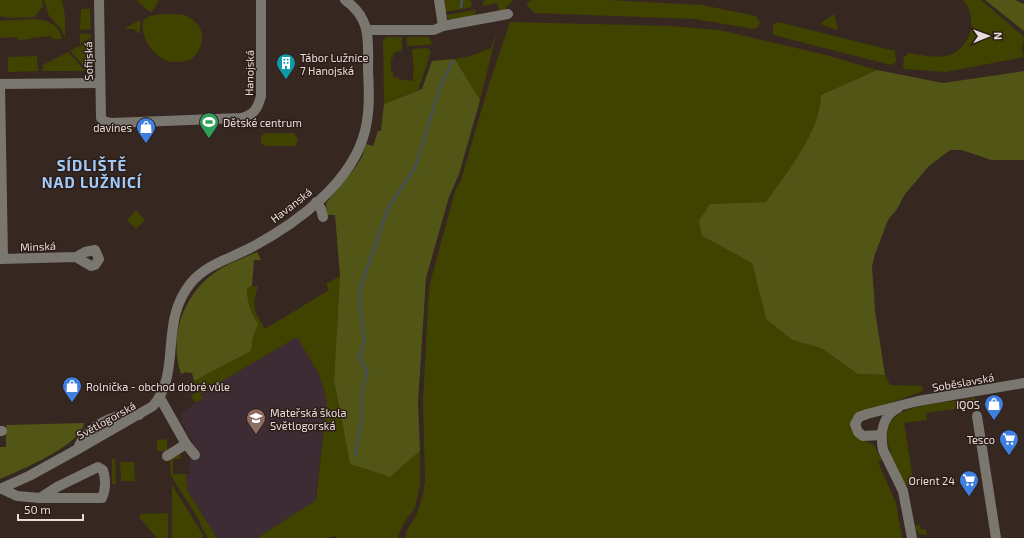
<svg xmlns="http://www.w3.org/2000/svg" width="1024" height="538" font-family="'Exo 2',sans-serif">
	<rect width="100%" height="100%" fill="#362721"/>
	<path fill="#3e2c34" d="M 297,337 L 320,376 L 327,401 L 315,501 L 257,538 L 217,538 L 187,490 L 186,474 L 190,474 L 190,459 L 198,454 L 198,451 L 180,420 L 183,418 L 181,413 L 203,398 L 200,394 Z"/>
	<g fill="#404300">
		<path d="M 0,0 L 42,0 L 43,6 L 34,17 L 10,18 L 0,16 Z"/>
		<path d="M 44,0 L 62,0 L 65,16 L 65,39 L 62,30 L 49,16 Z"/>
		<path d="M 136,0 L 159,0 L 152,12 L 147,10 Z"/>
		<path d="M 444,0 L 471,0 L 472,7 L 445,12 Z"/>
		<path d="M 485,0 L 513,0 L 504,10 L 500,12 L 497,3 L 483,6 L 483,2 Z"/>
		<path d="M 531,0 L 608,0 L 702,5 L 756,16 L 760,22 L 758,27 L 754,29 L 695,19 L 535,13 L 526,5 Z"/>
		<path d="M 963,0 L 981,0 L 1024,37 L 1022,49 L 1024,57 L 945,72 L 905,69 L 903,66 L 904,57 L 909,53 C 920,55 935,58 946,56 C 971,50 979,18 963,0 Z"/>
		<path d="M 81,9 L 90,9 L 91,29 L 80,30 Z"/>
		<path d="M 476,10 L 475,15 L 451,21 L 445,15 Z"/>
		<path d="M 834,14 L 838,30 L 820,24 Z"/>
		<path d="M 184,15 C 206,23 208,46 190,60 C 184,62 173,63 168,61 C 153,56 140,37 143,21 C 149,12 173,14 184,15 Z"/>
		<path d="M 32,19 C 47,20 59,23 62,39 L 52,39 L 51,36 L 31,38 L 31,39 L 17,40 L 17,37 L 0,38 L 0,21 Z"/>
		<path d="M 140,20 L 140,34 L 134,29 L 124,29 Z"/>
		<path d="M 510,22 L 672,26 L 719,30 L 826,55 L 877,70 L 821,95 C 819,136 788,170 766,202 L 710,204 L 702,236 L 752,263 L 766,319 L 792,340 L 821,348 L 858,374 L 885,375 L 890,385 L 922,386 L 923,391 L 855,416 L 861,440 L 874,445 L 882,460 L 878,462 L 896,503 L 902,538 L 405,538 L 408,528 L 417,514 L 423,494 L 425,481 L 423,402 L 429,287 L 455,191 L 461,180 L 490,81 Z"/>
		<path d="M 778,22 L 895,51 L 896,62 L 891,65 L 777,36 L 773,34 L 773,24 Z"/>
		<path d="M 497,32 L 480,100 L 455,59 L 471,56 L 491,48 Z"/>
		<path d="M 80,34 L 91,34 L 91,38 L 80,44 Z"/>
		<path d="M 386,37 L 402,37 L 402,51 L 393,53 L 393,58 L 391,58 L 391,72 L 393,72 L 393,77 L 398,77 L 398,79 L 413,81 L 413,74 L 414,73 L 412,49 L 428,48 L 431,52 L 418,90 L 384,104 L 383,41 Z"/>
		<path d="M 407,37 L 429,37 L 432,43 L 429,45 L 407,46 Z"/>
		<path d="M 91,40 L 91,71 L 89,71 L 70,51 Z"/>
		<path d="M 68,52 L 85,71 L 43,71 L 43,65 Z"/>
		<path d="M 37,56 L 38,71 L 8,72 L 8,57 Z"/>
		<path d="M 266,133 L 294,133 L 298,140 L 296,146 L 266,146 L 261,143 L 261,136 Z"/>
		<path d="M 136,210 L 145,220 L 136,229 L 127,220 Z"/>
		<path d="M 340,276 L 334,380 L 350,464 L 390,477 L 420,451 L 420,485 L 415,508 L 404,523 L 398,536 L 399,538 L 338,538 L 335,536 L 327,538 L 257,538 L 316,500 L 327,401 L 320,376 L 297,337 L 200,394 L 203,398 L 195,403 L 191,396 L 197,392 L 194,381 L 251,351 L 253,338 L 258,324 C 251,313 247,301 247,287 L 258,286 C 251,308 254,310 265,329 L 329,290 L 326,284 Z"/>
		<path d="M 975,398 L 976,406 L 926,413 L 927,420 L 904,423 L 913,479 L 919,479 L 917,485 L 910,486 L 905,484 C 859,403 911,408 975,398 Z"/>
		<path d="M 167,439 L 167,451 L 157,451 L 157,440 Z"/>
		<path d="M 180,454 L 181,459 L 173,459 L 173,474 L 186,474 L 187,490 L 217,538 L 208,538 L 200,524 L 199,520 L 171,476 L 170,459 Z"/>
		<path d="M 115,458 L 116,484 L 112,484 L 112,459 Z"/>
		<path d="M 120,462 L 134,462 L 135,481 L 121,481 Z"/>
		<path d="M 172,485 L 203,535 L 202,538 L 172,538 Z"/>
		<path d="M 166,513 L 168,515 L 168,538 L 157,538 L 139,517 L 141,514 Z"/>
		<path d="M 919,524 L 921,530 L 926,529 L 927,535 C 921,536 916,532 915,526 Z"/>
	</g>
	<g fill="#515516">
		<path d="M 985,0 L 1015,0 L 1024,4 L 1024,31 Z"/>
		<path d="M 455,59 L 480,100 L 459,174 L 449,197 L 426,278 L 418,402 L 420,451 L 390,477 L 350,464 L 334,380 L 340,276 L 335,215 L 327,215 L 326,203 L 355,168 L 362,157 L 366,144 L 373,146 L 378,131 L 381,131 L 384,104 L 422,89 L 432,61 Z"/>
		<path d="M 877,70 L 943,83 L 1024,71 L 1024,160 L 991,160 L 962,150 L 950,150 L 929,166 L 905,194 L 897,209 L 888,220 L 875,254 L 872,266 L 875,311 L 885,375 L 858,374 L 821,348 L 792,340 L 766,319 L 752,263 L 702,236 L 699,221 L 710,204 L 766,202 C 788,170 819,135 821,95 Z"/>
		<path d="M 257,252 L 261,260 L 254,260 L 252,286 L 247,288 C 247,301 251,313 258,324 L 253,338 L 251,351 L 194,381 L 192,373 L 185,372 L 181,374 C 168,336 184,293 217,271 C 229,263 244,258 257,252 Z"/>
		<path d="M 84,423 C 83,444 19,471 0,479 L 0,447 L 6,447 L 6,425 Z"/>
	</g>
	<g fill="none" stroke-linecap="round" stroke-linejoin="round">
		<g stroke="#46515a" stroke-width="2.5">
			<path d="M 461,7 L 462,0"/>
			<path d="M 355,456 L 362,421 L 362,389 L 367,373 L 360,357 L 364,342 L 359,292 L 388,208 L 415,168 L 440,87 L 453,61"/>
		</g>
		<g stroke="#79776f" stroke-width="10">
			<path d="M 99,0 L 101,118 L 105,122 L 112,123 L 241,118 C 254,115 258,108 261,96 L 261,0"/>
			<path d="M 439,0 L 443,26"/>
			<path d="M 367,30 L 434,30 L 443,26 L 508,14"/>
			<path d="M 0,84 L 3,259"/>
			<path d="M 0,84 L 100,83"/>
			<path d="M 316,202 L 321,209 L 323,217"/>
			<path d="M 0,259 L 76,257 L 91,266 L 95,265 L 99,259 L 95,250 L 85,252 L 76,257"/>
			<path d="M 160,398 L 186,444 L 195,455"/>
			<path d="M 898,408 C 882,416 880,434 883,450 L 903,491 L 912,538"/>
			<path d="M 977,416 L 996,538"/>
			<path d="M 0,431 L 2,431"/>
			<path d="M 881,435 L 863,436 L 858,432 L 855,424 L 859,417 L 867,414 L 918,401 L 1024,383"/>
			<path d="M 78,449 C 85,427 117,411 139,415"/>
			<path d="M 167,456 L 186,444"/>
			<path d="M 0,489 L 29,476 L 78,449 L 153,406 C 182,372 159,323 190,284 C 206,264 230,259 252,247 C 297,223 352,183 365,131 C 370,111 369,90 368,70 C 368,41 372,19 345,0"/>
			<path d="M 2,489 L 17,496 L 40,498 L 57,487 L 98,467 L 103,470 C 106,480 106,489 102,498 L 40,498"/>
		</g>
	</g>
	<defs>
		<symbol id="building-pin" viewBox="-11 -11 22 30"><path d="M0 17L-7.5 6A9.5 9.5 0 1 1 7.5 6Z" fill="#0f9aa8" stroke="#2c1d18"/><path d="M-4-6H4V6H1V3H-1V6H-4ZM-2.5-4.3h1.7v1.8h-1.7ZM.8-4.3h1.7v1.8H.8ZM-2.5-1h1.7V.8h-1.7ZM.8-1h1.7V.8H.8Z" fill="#fff"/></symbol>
		<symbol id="stadium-pin" viewBox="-11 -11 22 30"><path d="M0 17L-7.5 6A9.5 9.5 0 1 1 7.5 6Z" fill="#2e9e5b" stroke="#2c1d18"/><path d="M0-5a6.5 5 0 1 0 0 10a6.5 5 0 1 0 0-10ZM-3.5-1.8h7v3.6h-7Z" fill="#fff"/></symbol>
		<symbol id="shop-pin" viewBox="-11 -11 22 30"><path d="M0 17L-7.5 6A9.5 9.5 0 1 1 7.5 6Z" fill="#3f7fe0" stroke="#2c1d18"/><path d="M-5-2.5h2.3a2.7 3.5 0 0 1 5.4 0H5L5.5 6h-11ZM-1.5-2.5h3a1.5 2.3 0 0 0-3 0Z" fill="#fff"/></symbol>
		<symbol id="school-pin" viewBox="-11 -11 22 30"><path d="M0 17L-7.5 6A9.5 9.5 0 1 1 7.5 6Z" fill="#8d6e63" stroke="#2c1d18"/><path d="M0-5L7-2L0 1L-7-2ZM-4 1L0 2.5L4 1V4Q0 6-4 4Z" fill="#fff"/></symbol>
		<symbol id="supermarket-pin" viewBox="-11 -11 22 30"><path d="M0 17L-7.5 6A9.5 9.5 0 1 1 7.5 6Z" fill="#3f7fe0" stroke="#2c1d18"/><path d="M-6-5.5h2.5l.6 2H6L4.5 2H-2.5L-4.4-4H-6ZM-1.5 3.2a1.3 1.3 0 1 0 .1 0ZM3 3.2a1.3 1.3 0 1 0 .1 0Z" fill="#fff"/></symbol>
	</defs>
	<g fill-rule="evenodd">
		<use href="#building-pin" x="275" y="52" width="22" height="30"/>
		<use href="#stadium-pin" x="198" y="111" width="22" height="30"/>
		<use href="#shop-pin" x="135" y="116" width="22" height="30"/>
		<use href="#shop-pin" x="61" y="375" width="22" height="30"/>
		<use href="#shop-pin" x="983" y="393" width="22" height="30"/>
		<use href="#school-pin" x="245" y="407" width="22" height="30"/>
		<use href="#supermarket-pin" x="998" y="428" width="22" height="30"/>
		<use href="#supermarket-pin" x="958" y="469" width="22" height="30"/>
	</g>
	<g text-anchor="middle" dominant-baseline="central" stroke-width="3" stroke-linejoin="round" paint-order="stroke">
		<g font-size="11" fill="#e8ddd9" stroke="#2c1d18" text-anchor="start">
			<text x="300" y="57">Tábor Lužnice<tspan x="300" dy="13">7 Hanojská</tspan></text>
			<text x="223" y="122">Dětské centrum</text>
			<text x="132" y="127" text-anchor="end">davines</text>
			<text x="86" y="386">Rolnička - obchod dobré vůle</text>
			<text x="980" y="404" text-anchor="end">IQOS</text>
			<text x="270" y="412">Mateřská škola<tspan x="270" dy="13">Světlogorská</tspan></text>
			<text x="995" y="439" text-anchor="end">Tesco</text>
			<text x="955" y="480" text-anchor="end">Orient 24</text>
		</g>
		<g font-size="11" fill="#e8ddd9" stroke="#2c1d18">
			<text transform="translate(88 61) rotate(-91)">Sofijská</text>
			<text transform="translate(249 73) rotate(-89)">Hanojská</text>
			<text transform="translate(291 205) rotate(-38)">Havanská</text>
			<text transform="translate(38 246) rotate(-2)">Minská</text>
			<text transform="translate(963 382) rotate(-10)">Soběslavská</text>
			<text transform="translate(106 420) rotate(-29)">Světlogorská</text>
		</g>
		<g font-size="15" font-weight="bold" letter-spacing="1" fill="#a0caf9" stroke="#2c1d18">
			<text x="92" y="165">SÍDLIŠTĚ<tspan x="92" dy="17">NAD LUŽNICÍ</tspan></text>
		</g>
	</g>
	<g transform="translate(988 36) rotate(89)" stroke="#2c1d18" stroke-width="3" paint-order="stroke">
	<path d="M0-3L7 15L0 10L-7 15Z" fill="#e8ddd9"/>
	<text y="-6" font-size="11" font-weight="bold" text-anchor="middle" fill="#e8ddd9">N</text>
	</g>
	<path d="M18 514v6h65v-6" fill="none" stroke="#e8ddd9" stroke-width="2"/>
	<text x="24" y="514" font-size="12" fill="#e8ddd9" stroke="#2c1d18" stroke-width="3" paint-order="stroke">50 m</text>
</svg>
